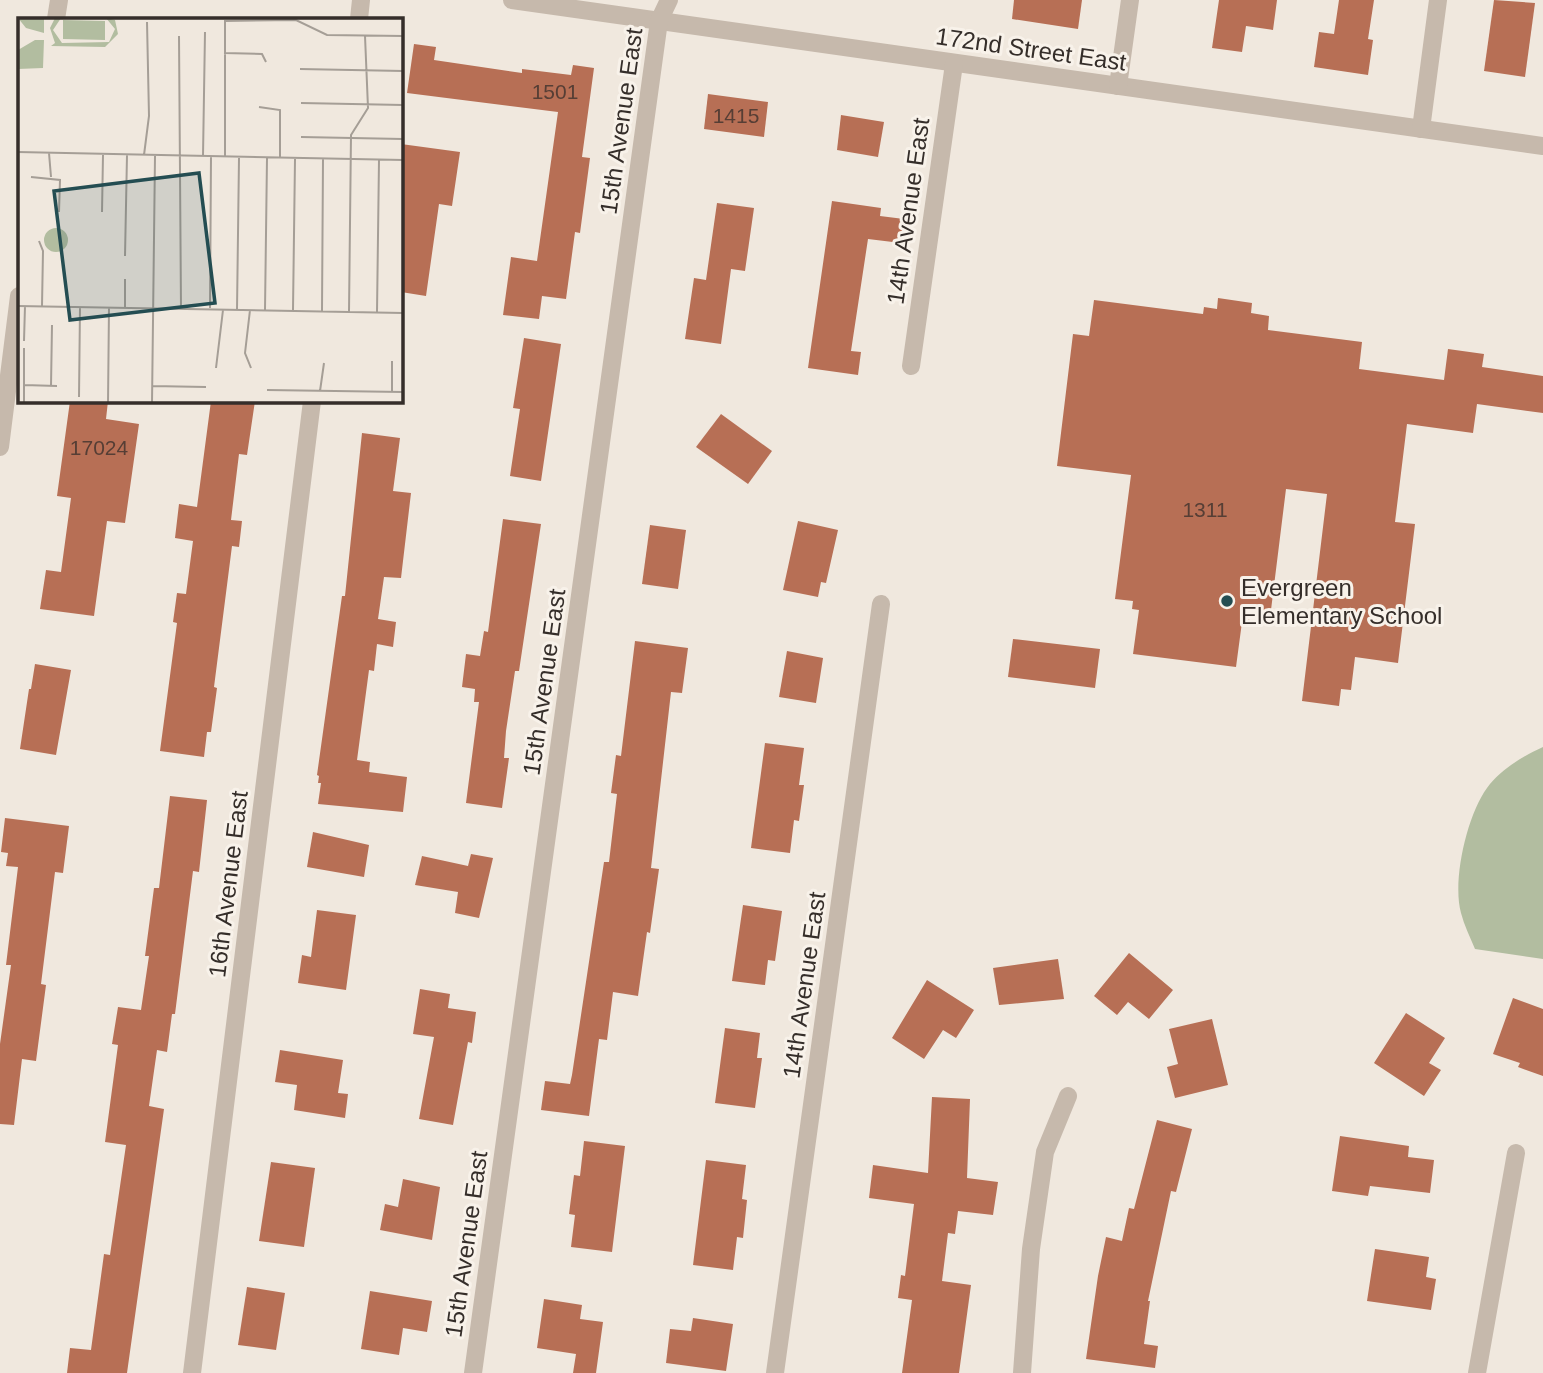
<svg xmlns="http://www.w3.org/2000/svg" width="1543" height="1373" font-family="Arial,sans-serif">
	<rect width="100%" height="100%" fill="#f0e8de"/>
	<path fill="#b2bda0" d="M 1543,747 L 1543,959 L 1475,949 C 1470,937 1464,925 1461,913 C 1452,881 1467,815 1487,788 C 1500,770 1523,756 1543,747 Z"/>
	<g fill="#b76f55">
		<path d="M 1014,0 L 1082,0 L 1078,29 L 1012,19 Z"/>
		<path d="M 1219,0 L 1277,0 L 1273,30 L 1246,26 L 1242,52 L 1212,48 Z"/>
		<path d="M 1339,0 L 1374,0 L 1368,39 L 1373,40 L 1368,75 L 1314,67 L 1319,32 L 1334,34 Z"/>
		<path d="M 1494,0 L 1535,3 L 1525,77 L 1484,71 Z"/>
		<path d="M 414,44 L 436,47 L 434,60 L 522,73 L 522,69 L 571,75 L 573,65 L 594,68 L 582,157 L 590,158 L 580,233 L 575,232 L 566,299 L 542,296 L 539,319 L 503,315 L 511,257 L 537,261 L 558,112 L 407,93 Z"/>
		<path d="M 708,94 L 768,102 L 764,137 L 704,129 Z"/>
		<path d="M 841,115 L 884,122 L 878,157 L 837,150 Z"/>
		<path d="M 401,144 L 460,152 L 452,206 L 439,204 L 426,296 L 401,292 Z"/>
		<path d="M 832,201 L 881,208 L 880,216 L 904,219 L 901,243 L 868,239 L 851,351 L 861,352 L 858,375 L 808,368 Z"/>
		<path d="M 717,203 L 754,208 L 745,271 L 731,269 L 721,344 L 685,339 L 694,278 L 706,280 Z"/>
		<path d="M 1218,298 L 1252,303 L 1251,313 L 1269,316 L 1268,330 L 1362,342 L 1359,369 L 1444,380 L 1448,349 L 1484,354 L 1482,367 L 1543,376 L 1543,413 L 1477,404 L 1473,433 L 1407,424 L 1395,522 L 1415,524 L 1398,663 L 1355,657 L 1351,690 L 1341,689 L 1339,706 L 1302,701 L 1327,494 L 1286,489 L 1270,618 L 1250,615 L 1249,623 L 1242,622 L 1236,667 L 1133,654 L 1139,610 L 1132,609 L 1133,601 L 1115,599 L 1131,475 L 1057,466 L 1073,334 L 1089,336 L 1094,300 L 1203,314 L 1204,307 L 1217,309 Z"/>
		<path d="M 524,338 L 561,344 L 541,481 L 510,476 L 520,409 L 513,408 Z"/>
		<path d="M 70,401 L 108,401 L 106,419 L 139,424 L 125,523 L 107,521 L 94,616 L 40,609 L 46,570 L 61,572 L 71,498 L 57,496 Z"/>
		<path d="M 211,401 L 255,401 L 247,455 L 239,454 L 231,520 L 242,521 L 239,547 L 232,546 L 214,687 L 217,688 L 211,732 L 207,732 L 204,757 L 160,751 L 177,623 L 173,622 L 177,593 L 186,594 L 193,541 L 175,538 L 179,504 L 197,507 Z"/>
		<path d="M 721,414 L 772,451 L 748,484 L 696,447 Z"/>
		<path d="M 362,433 L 400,438 L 393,491 L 411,493 L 401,578 L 384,577 L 378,619 L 396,622 L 393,647 L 377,644 L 374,671 L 369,670 L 357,760 L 370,762 L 369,772 L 407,777 L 403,812 L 318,804 L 321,783 L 318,783 L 319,776 L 317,775 L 342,596 L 345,596 Z"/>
		<path d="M 503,519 L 541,524 L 519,671 L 515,671 L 506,731 L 504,758 L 509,758 L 502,808 L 466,803 L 479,702 L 474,702 L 475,689 L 462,687 L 466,654 L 480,656 L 484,631 L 488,632 Z"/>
		<path d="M 798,521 L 838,530 L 826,583 L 821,582 L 818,597 L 783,590 Z"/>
		<path d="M 650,525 L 686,530 L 678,589 L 642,584 Z"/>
		<path d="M 1013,639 L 1100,649 L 1095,688 L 1008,677 Z"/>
		<path d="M 635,641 L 688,648 L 682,693 L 671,692 L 651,868 L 659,869 L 650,933 L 647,932 L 638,996 L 613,992 L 607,1040 L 599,1039 L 589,1116 L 541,1110 L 545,1081 L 570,1084 L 572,1075 L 604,862 L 609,862 L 617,794 L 611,793 L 616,755 L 621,756 Z"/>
		<path d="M 787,651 L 823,658 L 816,703 L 779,697 Z"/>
		<path d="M 35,664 L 71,670 L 56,755 L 20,749 L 29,689 L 31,689 Z"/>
		<path d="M 765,743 L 804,748 L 799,785 L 804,785 L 799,821 L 794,820 L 790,853 L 751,848 Z"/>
		<path d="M 170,796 L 207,800 L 199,872 L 193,871 L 175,1014 L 172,1014 L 167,1052 L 157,1050 L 149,1106 L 164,1109 L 127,1373 L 67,1373 L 70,1348 L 91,1350 L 104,1254 L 110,1255 L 126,1145 L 105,1142 L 118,1045 L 112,1044 L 118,1007 L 141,1010 L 149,956 L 145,956 L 154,888 L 159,888 Z"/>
		<path d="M 5,818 L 69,826 L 63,873 L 55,872 L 41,984 L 46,985 L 36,1061 L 22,1059 L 14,1125 L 0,1124 L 0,1044 L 11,965 L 6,965 L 18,867 L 6,866 L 8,853 L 1,852 Z"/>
		<path d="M 313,832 L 369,845 L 364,877 L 307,867 Z"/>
		<path d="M 471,854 L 493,858 L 479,918 L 455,913 L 458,892 L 415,885 L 422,856 L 468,866 Z"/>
		<path d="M 743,905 L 782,911 L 775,961 L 768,960 L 765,985 L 732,981 Z"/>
		<path d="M 317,910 L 356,915 L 346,990 L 298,983 L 302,955 L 311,957 Z"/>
		<path d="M 1129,953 L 1173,990 L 1149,1019 L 1128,1002 L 1117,1015 L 1094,996 Z"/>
		<path d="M 1058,959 L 1064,999 L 999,1005 L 993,968 Z"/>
		<path d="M 927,980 L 974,1010 L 956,1038 L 943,1030 L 924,1059 L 892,1038 Z"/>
		<path d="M 420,989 L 450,994 L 448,1008 L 476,1012 L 472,1043 L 468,1042 L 453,1125 L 419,1119 L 434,1037 L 413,1034 Z"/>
		<path d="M 1513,998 L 1543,1009 L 1543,1076 L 1518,1067 L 1520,1063 L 1493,1054 Z"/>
		<path d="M 1406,1013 L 1445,1038 L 1429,1063 L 1441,1070 L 1424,1096 L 1374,1063 Z"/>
		<path d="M 1212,1019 L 1228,1085 L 1175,1098 L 1167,1067 L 1178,1064 L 1169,1029 Z"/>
		<path d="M 725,1028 L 760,1033 L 757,1058 L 762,1058 L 755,1108 L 715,1103 Z"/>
		<path d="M 280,1050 L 343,1060 L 338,1093 L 348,1094 L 345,1118 L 294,1110 L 297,1085 L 275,1082 Z"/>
		<path d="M 932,1097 L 970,1099 L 967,1178 L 998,1182 L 993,1215 L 958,1211 L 955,1234 L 948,1233 L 942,1281 L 971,1285 L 959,1373 L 902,1373 L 912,1300 L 898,1298 L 901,1275 L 905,1276 L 914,1204 L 869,1198 L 873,1165 L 928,1173 Z"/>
		<path d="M 1157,1120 L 1192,1129 L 1176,1192 L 1171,1191 L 1148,1301 L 1150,1301 L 1144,1344 L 1158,1346 L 1155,1368 L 1086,1359 L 1098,1276 L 1106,1237 L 1122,1241 L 1129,1208 L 1134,1209 Z"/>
		<path d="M 1340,1136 L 1409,1146 L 1408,1157 L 1434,1160 L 1430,1193 L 1370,1186 L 1368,1196 L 1332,1191 Z"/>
		<path d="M 584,1141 L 625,1146 L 612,1252 L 571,1247 L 575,1215 L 569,1214 L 574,1175 L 580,1176 Z"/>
		<path d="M 706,1160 L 746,1165 L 742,1199 L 747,1200 L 743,1238 L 737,1237 L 733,1270 L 693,1265 Z"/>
		<path d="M 271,1162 L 315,1168 L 304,1247 L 259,1241 Z"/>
		<path d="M 403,1179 L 440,1187 L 432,1240 L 380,1230 L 385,1204 L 398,1207 Z"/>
		<path d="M 1375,1249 L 1429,1257 L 1426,1277 L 1436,1279 L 1431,1310 L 1367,1301 Z"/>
		<path d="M 247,1287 L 285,1293 L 276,1350 L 238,1345 Z"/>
		<path d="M 370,1291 L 432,1301 L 427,1332 L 403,1328 L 399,1355 L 361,1349 Z"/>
		<path d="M 544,1299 L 582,1305 L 580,1319 L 603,1322 L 596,1373 L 573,1373 L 576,1354 L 537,1348 Z"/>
		<path d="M 693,1318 L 733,1324 L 726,1371 L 666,1363 L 670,1329 L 691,1331 Z"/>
	</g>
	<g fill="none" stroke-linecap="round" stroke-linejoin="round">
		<g stroke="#c6b9ac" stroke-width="18">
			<path d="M 512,0 L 1543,146"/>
			<path d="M 56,19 L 59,0"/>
			<path d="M 359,19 L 361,0"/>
			<path d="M 1118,86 L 1130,0"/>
			<path d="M 1421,129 L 1438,0"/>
			<path d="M 911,366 L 954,64"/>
			<path d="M 0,447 L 19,296"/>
			<path d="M 192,1373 L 312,401"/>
			<path d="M 473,1373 L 659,21 L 669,0"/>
			<path d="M 775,1373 L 881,604"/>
			<path d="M 1022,1373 L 1031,1249 L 1045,1152 L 1068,1096"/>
			<path d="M 1477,1373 L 1516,1153"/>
		</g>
	</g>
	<circle fill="#244d52" stroke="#f8f2ea" stroke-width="2.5" cx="1227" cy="601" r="7"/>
	<g text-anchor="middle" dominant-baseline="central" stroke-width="6" stroke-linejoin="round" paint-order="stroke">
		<g font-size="21" fill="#563e35">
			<text x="555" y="91">1501</text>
			<text x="736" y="115">1415</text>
			<text x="99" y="447">17024</text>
			<text x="1205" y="509">1311</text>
		</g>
		<g font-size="24" fill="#352e2a" stroke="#f8f2ea">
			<text transform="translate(1031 49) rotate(8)">172nd Street East</text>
			<text transform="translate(621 121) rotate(-82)">15th Avenue East</text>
			<text transform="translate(908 211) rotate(-82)">14th Avenue East</text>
			<text transform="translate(544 682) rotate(-82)">15th Avenue East</text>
			<text transform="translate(228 884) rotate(-83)">16th Avenue East</text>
			<text transform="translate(804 985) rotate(-82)">14th Avenue East</text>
			<text transform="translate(466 1244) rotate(-82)">15th Avenue East</text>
		</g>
		<g font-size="24" fill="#352e2a" stroke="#f8f2ea" text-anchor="start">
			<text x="1241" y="587">Evergreen<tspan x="1241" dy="28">Elementary School</tspan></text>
		</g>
	</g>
	<g transform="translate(18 18)">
		<rect width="385" height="385" fill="#f0e8de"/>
		<path d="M 0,0 L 26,0 L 26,15 L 8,10 ZM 37,0 L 43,0 L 35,12 L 44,25 L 91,24 L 97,11 L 88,0 L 97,2 L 100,16 L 87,29 L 33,28 L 37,25 L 32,10 ZM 45,2 L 87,3 L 87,22 L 45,21 ZM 17,22 L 26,22 L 25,50 L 0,51 L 0,32 ZM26 222a12 12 0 1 1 24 0a12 12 0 1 1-24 0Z" fill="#b2bda0"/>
		<path fill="none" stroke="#a59e96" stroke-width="2" d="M 161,18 L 163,291M 206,35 L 244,36 L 248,44M 282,51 L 385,53M 283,85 L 385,87M 241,89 L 262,92 L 262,140M 283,119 L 385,121M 0,134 L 385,142M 31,135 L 33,159M 126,137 L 131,98 L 129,4M 185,138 L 187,14M 207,139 L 207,3 L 278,2 L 309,17 L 385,18M 13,159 L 42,162 L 41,194M 84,194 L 85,137M 21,223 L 25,233 L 24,288M 107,238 L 109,137M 0,288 L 385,295M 107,290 L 107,261M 192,290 L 193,138M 219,292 L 221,140M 232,292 L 227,335 L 233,350M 247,292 L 249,140M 275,292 L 277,141M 304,293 L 305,141M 331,294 L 333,117 L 350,90 L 347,18M 359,294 L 361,142M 6,323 L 7,288M 198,350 L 205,292M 6,367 L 39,368M 33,368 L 34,307M 134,368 L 188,369M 249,372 L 385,374M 302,373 L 306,345M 374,374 L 374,343M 61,379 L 62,289M 6,385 L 6,330M 90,385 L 91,289M 134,385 L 137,138"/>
		<path fill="#244d52" fill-opacity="0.15" stroke="#244d52" stroke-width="3.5" d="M 181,155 L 197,285 L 52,302 L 36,173 Z"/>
		<rect width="385" height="385" fill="none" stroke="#352e2a" stroke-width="3.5"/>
	</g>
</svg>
